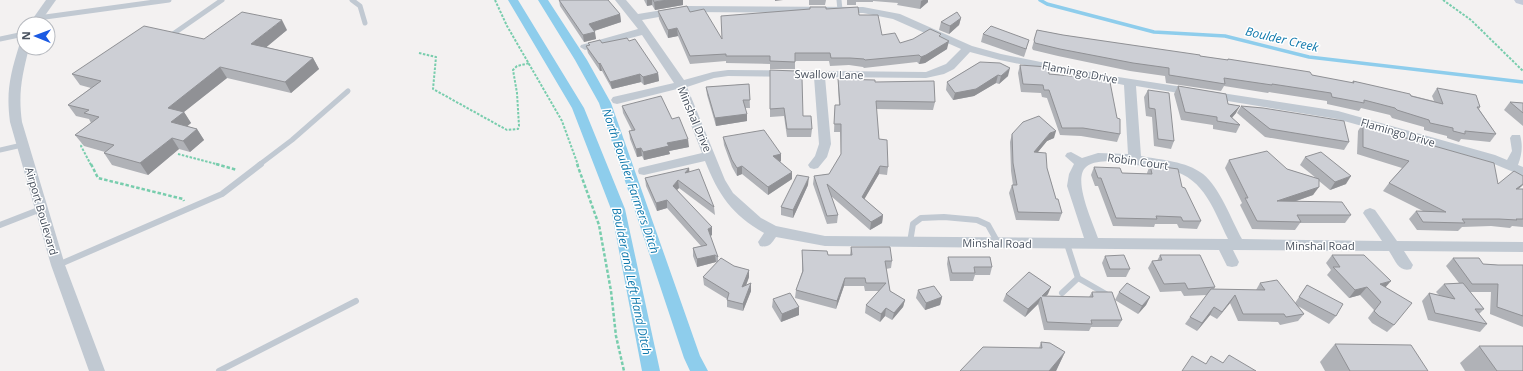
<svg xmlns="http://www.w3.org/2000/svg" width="1523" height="371" font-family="'Open Sans',sans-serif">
	<rect width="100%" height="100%" fill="#f3f1f1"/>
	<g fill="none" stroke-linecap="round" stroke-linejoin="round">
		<path stroke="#8ecdec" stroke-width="3.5" d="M 1040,0 L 1047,4 L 1154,32 L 1225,36 L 1309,57 L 1523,82"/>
		<g fill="#8ecdec" fill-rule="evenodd">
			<path d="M 508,0 L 518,0 L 584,108 L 625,209 L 660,371 L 642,371 L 611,209 L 572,108 Z"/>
			<path d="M 538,0 L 548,0 L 587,60 L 611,103 L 700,356 L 708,371 L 690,371 L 684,358 L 599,103 L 575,60 Z"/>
		</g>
		<g stroke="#78cdad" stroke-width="2" stroke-dasharray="2.5 1.5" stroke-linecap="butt">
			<path d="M 495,0 L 507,26 L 562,121 L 578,165"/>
			<path d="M 1443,0 L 1471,20 L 1523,71"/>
			<path d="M 419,53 L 436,57 L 433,89 L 507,130 L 518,129 L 519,126 L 517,93 L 513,70 L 517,66 L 530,63"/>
			<path d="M 84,142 L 81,146 L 91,165"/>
			<path d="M 178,154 L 220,165"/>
		</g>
		<g stroke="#78cdad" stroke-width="2.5" stroke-dasharray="3.5 2" stroke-linecap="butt">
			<path d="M 91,164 L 98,178 L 183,199 L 184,201"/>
			<path d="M 216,164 L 237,170"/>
			<path d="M 577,164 L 599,225 L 611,291 L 616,336 L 624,371"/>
		</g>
		<g stroke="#c1c9d2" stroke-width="5">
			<path d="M 352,0 L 360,6 L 365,23"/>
			<path d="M 839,0 L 840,10"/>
			<path d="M 38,18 L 169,0"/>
			<path d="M 173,34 L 222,0"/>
			<path d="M 0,39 L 24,34"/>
			<path d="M 0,150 L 22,145"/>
			<path d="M 259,165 L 292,140 L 348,91"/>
		</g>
		<g stroke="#c1c9d2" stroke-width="6">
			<path d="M 0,225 L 41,209"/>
			<path d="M 910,242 L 913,224 L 921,218 L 944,217 L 977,220 L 988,225 L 998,243"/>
			<path d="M 58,265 L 222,194 L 261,164"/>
			<path d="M 1078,278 L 1106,294"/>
			<path d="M 1062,293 L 1078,278 L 1067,244"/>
			<path d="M 219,371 L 356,301"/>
		</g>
		<g fill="#c1c9d2" fill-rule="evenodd">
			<path d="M 46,0 L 56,0 L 39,24 L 29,24 Z"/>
			<path d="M 615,0 L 626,0 L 638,14 L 687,6 L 863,7 L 900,14 L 972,46 L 1001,54 L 1105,75 L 1338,111 L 1495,155 L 1507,160 L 1512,151 L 1510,138 L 1512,135 L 1520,135 C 1523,145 1522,155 1518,165 L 1523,167 L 1523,176 L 1487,161 L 1337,119 L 1136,86 L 1141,156 C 1161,160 1186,161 1203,174 C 1220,188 1231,219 1242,239 L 1382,241 L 1363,213 L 1365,210 L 1370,208 L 1375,210 L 1397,241 L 1523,242 L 1523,252 L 1404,251 L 1413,265 L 1411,269 C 1399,273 1395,260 1389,251 L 1233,250 L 1239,262 L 1237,266 L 1232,267 L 1227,266 L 1219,250 L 825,246 L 776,237 C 771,244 769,248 760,246 L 758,242 L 764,233 C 732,215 718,194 705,161 L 644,175 L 639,174 L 638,171 L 639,168 L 702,153 L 677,89 L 617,104 L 613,103 L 611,100 L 613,97 L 674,83 L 642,35 L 585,50 L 580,47 L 581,45 L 638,29 ZM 687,12 L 863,13 L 893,19 L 961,49 L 946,64 L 926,72 L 728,70 L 713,72 L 684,80 L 642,20 ZM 970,52 L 1000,60 L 1124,85 L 1128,154 L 1098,153 L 1082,158 L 1071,152 L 1067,153 L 1065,156 L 1074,164 L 1069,174 L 1067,186 L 1084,238 L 825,236 L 776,226 L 761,218 L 733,193 L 725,180 L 687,87 L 714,78 L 728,76 L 814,77 L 819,144 L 815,156 L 808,165 L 810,168 L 814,169 L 818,168 L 827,157 L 831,144 L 825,77 L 926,78 L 944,74 L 954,69 ZM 1109,161 L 1171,170 C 1205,179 1214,211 1228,239 L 1098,238 C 1093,223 1072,179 1086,167 C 1093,161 1101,162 1109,161 Z"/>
			<path d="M 24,43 L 24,48 L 29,48 C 22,76 18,93 22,122 L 65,265 L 105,371 L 89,371 L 51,265 L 10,122 C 6,92 10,75 19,46 Z"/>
		</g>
		<path fill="#c4cbd9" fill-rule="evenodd" d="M 1514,0 L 1523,0 L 1523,5 L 1516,3 Z"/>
	</g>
	<g fill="#b0b2b7">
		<path d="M 559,0 L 620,14 L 621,22 L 594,31 L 596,39 L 584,42 L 560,6 Z"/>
		<path d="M 644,0 L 683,0 L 683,5 L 655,10 L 652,5 L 647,6 Z"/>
		<path d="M 809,0 L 826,0 L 825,5 L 809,5 Z"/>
		<path d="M 847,0 L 928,0 L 928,2 L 920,9 L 897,5 L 898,3 L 873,1 L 873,2 L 856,2 L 856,5 L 847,5 Z"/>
		<path d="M 826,9 L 859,15 L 882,35 L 900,43 L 940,37 L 947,49 L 925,63 L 919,64 L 917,62 L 864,68 L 863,67 L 849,65 L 830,66 L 829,61 L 795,61 L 795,69 L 770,69 L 770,64 L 726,63 L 726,61 L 690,64 L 678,36 L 668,38 L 659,19 L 658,11 L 690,12 L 722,39 Z"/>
		<path d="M 961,18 L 959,25 L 949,34 L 939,30 L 941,22 Z"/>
		<path d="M 287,30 L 266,47 L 313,58 L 319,69 L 291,93 L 227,78 L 184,112 L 191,123 L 187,126 L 197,129 L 204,140 L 190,152 L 179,149 L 148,175 L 112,165 L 104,153 L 105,152 L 84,146 L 75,135 L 91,123 L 89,119 L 76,116 L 68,105 L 91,88 L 80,85 L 72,74 L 204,39 Z"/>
		<path d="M 1037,30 L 1063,35 L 1200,56 L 1227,60 L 1228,59 L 1352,83 L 1353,81 L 1434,101 L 1432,96 L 1437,88 L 1480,107 L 1479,109 L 1496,134 L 1490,142 L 1461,139 L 1459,142 L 1447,138 L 1447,136 L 1424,130 L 1424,127 L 1392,118 L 1390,115 L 1361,108 L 1359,111 L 1327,104 L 1327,101 L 1269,92 L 1268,93 L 1224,86 L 1221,91 L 1166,83 L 1165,76 L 1130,71 L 1058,56 L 1033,50 L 1032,48 Z"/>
		<path d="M 983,34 L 1027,48 L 1024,57 L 981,42 Z"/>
		<path d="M 629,41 L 658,73 L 659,81 L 644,85 L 641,82 L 612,89 L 602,71 L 600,71 L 588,53 L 586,46 L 589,45 L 588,43 L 602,43 Z"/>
		<path d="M 980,62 L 1008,76 L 999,84 L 996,83 L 974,96 L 953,100 L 946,90 L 947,82 Z"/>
		<path d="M 1020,65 L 1049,74 L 1091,78 L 1092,76 L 1120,134 L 1117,142 L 1081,136 L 1060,135 L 1047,98 L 1042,97 L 1041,93 L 1021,92 L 1018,73 Z"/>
		<path d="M 770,70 L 795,76 L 803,116 L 812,129 L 811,137 L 787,137 L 784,116 L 770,117 Z"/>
		<path d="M 838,79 L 875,82 L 935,102 L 933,110 L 876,109 L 879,139 L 888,167 L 887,175 L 879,174 L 864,199 L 883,215 L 882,223 L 870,230 L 831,196 L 838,215 L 837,223 L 827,224 L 813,184 L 814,176 L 829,174 L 841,155 L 840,132 L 834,132 L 835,105 L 839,105 L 838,87 Z"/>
		<path d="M 749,84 L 750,108 L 745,108 L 747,114 L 747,121 L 716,126 L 707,95 L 706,87 Z"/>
		<path d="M 1178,86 L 1228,104 L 1236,113 L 1232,118 L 1240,125 L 1236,133 L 1213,129 L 1213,125 L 1181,120 L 1174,94 Z"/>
		<path d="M 1148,90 L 1174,141 L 1171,149 L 1154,146 L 1152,117 L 1146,116 L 1144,97 Z"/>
		<path d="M 1510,102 L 1523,103 L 1523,126 L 1504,110 Z"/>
		<path d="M 622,106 L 672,119 L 689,147 L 669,151 L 670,154 L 644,160 L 642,156 L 637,157 L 630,139 L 629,131 L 632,131 L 623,113 Z"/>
		<path d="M 1241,106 L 1349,142 L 1344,150 L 1265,137 L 1237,113 Z"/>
		<path d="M 1363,123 L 1379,130 L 1498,184 L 1518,189 L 1523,189 L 1523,227 L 1512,226 L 1510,228 L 1491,226 L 1462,227 L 1458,231 L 1417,230 L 1409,219 L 1416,211 L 1423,211 L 1383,191 L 1389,183 L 1402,168 L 1357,154 L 1358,131 Z"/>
		<path d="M 1012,134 L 1054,138 L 1047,141 L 1038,152 L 1047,168 L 1056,199 L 1062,213 L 1059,221 L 1016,220 L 1009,193 L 1012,185 L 1013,185 L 1011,171 L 1010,142 Z"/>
		<path d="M 723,137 L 781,154 L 781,161 L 780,162 L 792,179 L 768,195 L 742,174 L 737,176 L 732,167 L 724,145 Z"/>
		<path d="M 1305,157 L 1346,184 L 1330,190 L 1319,181 L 1313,195 L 1294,202 L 1351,215 L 1345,223 L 1300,223 L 1295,230 L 1252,229 L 1240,205 L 1242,203 L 1225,168 L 1229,160 L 1287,169 L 1316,178 L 1300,165 Z"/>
		<path d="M 1150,165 L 1182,187 L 1201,221 L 1197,229 L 1179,228 L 1177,224 L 1155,224 L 1154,227 L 1113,226 L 1098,186 L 1095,186 L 1091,175 L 1094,167 L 1122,173 L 1147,174 L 1147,173 Z"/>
		<path d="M 690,172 L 714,207 L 715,215 L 679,188 L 677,190 L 712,235 L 710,236 L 718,257 L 718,262 L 749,270 L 749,277 L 746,285 L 751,283 L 751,291 L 743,311 L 727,307 L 727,299 L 704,285 L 703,277 L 717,263 L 716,262 L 697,267 L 693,256 L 693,248 L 701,246 L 667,208 L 657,211 L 646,186 L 645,178 Z"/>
		<path d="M 808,185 L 793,218 L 781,215 L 781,207 Z"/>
		<path d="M 851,247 L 892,261 L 891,268 L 886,269 L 890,291 L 905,300 L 903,307 L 892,320 L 885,316 L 880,322 L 865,313 L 866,305 L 879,291 L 865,291 L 864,286 L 844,286 L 836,309 L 795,298 L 796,290 L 802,272 L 802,250 L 828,255 L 850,255 Z"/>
		<path d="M 1160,255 L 1215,287 L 1214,289 L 1256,290 L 1260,283 L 1295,303 L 1307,285 L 1336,316 L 1329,324 L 1298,306 L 1304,314 L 1298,321 L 1280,325 L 1278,322 L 1238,321 L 1230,303 L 1217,319 L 1210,315 L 1197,331 L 1185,324 L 1190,317 L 1207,295 L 1184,296 L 1181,291 L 1160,292 L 1148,268 L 1152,261 L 1157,261 Z"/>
		<path d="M 1332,255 L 1386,287 L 1394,325 L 1387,332 L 1372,323 L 1368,318 L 1374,310 L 1360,295 L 1349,298 L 1327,275 L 1331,270 L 1326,263 Z"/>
		<path d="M 1105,256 L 1130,269 L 1126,277 L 1107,277 L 1102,263 Z"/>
		<path d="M 948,257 L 992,267 L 990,275 L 975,275 L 973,281 L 950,281 L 947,264 Z"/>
		<path d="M 1453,258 L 1483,264 L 1498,265 L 1523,265 L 1523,327 L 1490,314 L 1491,292 L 1470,292 L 1484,309 L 1479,314 L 1487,324 L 1480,332 L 1428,320 L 1422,301 L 1429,293 L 1439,295 L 1436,292 L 1444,284 L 1459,283 L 1446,266 Z"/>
		<path d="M 918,290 L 942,297 L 940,305 L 925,310 L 916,298 Z"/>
		<path d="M 1092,292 L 1122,320 L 1118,327 L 1091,327 L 1089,331 L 1044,330 L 1038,304 L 1025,317 L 1003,301 L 1006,294 L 1048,294 L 1046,296 L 1089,297 Z"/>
		<path d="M 1119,292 L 1150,297 L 1146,305 L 1138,314 L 1115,300 Z"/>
		<path d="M 773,299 L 799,307 L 799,315 L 781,322 L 772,307 Z"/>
		<path d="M 1041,342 L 1065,352 L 1056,371 L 960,371 L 1039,348 Z"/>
		<path d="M 1335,344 L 1428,371 L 1325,371 L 1320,362 Z"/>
		<path d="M 1479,346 L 1523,371 L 1465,371 L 1460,363 Z"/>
	</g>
	<g fill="#909195">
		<path d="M 647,0 L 652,0 L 652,5 L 647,6 Z"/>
		<path d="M 668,0 L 683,0 L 683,5 L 655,10 L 654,2 Z"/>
		<path d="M 775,0 L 783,0 L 775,1 Z"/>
		<path d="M 923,0 L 928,0 L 928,2 L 920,9 L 921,1 Z"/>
		<path d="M 620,14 L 621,22 L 591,32 L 589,24 Z"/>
		<path d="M 961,18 L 959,25 L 949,34 L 950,26 Z"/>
		<path d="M 282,20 L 287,30 L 257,55 L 251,44 Z"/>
		<path d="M 677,28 L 678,36 L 668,38 L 668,30 Z"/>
		<path d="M 595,32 L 596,39 L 584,42 L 583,35 Z"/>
		<path d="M 949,41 L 947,49 L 925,63 L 919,64 L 921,57 Z"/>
		<path d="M 313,58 L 319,69 L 291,93 L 285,82 Z"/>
		<path d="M 600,63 L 602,71 L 600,71 L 599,64 Z"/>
		<path d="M 220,67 L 227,78 L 175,119 L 168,108 Z"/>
		<path d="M 1010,68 L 1008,76 L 999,84 L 1001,76 Z"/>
		<path d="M 658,73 L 659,81 L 644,85 L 643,77 Z"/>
		<path d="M 640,74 L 641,82 L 612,89 L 610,82 Z"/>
		<path d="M 998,75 L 996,83 L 974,96 L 953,100 L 955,93 Z"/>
		<path d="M 1240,106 L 1236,113 L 1226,124 L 1230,116 Z"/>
		<path d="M 184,112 L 191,123 L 179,133 L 171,122 Z"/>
		<path d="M 747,114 L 747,121 L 716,126 L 715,118 Z"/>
		<path d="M 197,129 L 204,140 L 190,152 L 183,141 Z"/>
		<path d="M 1056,131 L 1054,138 L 1047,141 L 1032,159 L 1034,152 L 1050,133 Z"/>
		<path d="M 172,138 L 179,149 L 148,175 L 140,163 Z"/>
		<path d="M 688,139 L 689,147 L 669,151 L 670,154 L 644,160 L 643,152 L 667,143 Z"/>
		<path d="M 641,148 L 642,156 L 637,157 L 636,149 Z"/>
		<path d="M 781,154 L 781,161 L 773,164 L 773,156 Z"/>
		<path d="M 742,166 L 742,174 L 737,176 L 737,168 Z"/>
		<path d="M 880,166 L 879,174 L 861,205 L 862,197 Z"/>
		<path d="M 689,168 L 690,176 L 685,173 Z"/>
		<path d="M 792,172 L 792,179 L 768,195 L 768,187 Z"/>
		<path d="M 1351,176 L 1346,184 L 1330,190 L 1335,182 Z"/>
		<path d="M 809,177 L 808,185 L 793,218 L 793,210 Z"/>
		<path d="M 678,180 L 679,188 L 674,193 L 673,186 Z"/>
		<path d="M 1523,184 L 1523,185 L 1522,186 L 1509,197 L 1516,189 Z"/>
		<path d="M 1319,187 L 1313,195 L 1272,209 L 1277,201 Z"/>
		<path d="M 667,200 L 667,208 L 657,211 L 656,203 Z"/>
		<path d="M 883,215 L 882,223 L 870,230 L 871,222 Z"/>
		<path d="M 712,227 L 712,235 L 709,237 L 708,229 Z"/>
		<path d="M 715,255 L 716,262 L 697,267 L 697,259 Z"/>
		<path d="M 749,270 L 749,277 L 743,294 L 742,287 Z"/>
		<path d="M 845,278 L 844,286 L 836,309 L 837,301 Z"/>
		<path d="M 1391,281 L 1384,289 L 1380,284 Z"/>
		<path d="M 751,283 L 751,291 L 743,311 L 743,304 Z"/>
		<path d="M 1051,287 L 1048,294 L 1042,300 L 1042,296 Z"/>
		<path d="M 1367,287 L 1360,295 L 1349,298 L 1355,290 Z"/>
		<path d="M 1235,295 L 1230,303 L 1217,319 L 1222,312 Z"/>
		<path d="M 942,297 L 940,305 L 925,310 L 926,303 Z"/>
		<path d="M 1041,297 L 1038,304 L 1025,317 L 1028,309 Z"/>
		<path d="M 1150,297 L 1146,305 L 1138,314 L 1142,306 Z"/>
		<path d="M 905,300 L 903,307 L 892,320 L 894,313 Z"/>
		<path d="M 799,307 L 799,315 L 781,322 L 782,314 Z"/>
		<path d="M 1214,307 L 1210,315 L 1197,331 L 1202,323 Z"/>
		<path d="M 886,308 L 885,316 L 880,322 L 881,314 Z"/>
		<path d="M 1065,352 L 1056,371 L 1049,371 Z"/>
	</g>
	<g fill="#cdcfd5" stroke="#909195">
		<path d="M 559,0 L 608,0 L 620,14 L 589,24 L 595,32 L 583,35 Z"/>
		<path d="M 653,0 L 668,0 L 654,2 Z"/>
		<path d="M 687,6 L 690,12 L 704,9 L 722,39 L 721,16 L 810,9 L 810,7 L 826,7 L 826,9 L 858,7 L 859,15 L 878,15 L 882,35 L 895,33 L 900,43 L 913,39 L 930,29 L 941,34 L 939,36 L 949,41 L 926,55 L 921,57 L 919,55 L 865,60 L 864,59 L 850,58 L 831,58 L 830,53 L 795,53 L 795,62 L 770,61 L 770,56 L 726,56 L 726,54 L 690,56 L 677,28 L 668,30 L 658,11 Z"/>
		<path d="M 242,12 L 282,20 L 251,44 L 313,58 L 285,82 L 220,67 L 168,108 L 184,112 L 171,122 L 197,129 L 183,141 L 172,138 L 140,163 L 104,153 L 114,145 L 75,135 L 99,117 L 84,113 L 89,110 L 68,105 L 101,81 L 72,74 L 144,26 L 204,39 Z"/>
		<path d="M 957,12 L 961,18 L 950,26 L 941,22 Z"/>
		<path d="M 991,26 L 1029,40 L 1026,49 L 983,34 Z"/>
		<path d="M 1037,30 L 1063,35 L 1200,55 L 1200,56 L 1228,60 L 1228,59 L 1310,72 L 1312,75 L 1354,83 L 1353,81 L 1410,94 L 1411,96 L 1443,104 L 1437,88 L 1476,95 L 1480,107 L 1477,107 L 1496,134 L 1465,131 L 1465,134 L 1453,131 L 1453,128 L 1430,123 L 1429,120 L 1397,110 L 1395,108 L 1364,100 L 1364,103 L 1332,97 L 1331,93 L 1272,84 L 1272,85 L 1224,78 L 1225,84 L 1169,75 L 1169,68 L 1133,63 L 1060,49 L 1035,43 L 1034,40 Z"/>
		<path d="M 627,38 L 629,41 L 635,39 L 658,73 L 643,77 L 640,74 L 610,82 L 600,63 L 599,64 L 586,46 L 590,45 L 588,43 L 600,40 L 602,43 Z"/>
		<path d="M 980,62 L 1000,63 L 1010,68 L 1001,76 L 998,75 L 976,89 L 955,93 L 947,82 Z"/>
		<path d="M 1020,65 L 1048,67 L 1049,74 L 1093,78 L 1092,76 L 1109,77 L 1117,118 L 1120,119 L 1120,134 L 1083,128 L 1062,128 L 1049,90 L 1044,90 L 1043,85 L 1023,84 Z"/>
		<path d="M 770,70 L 795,71 L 795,76 L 802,78 L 803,116 L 811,116 L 812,129 L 787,129 L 784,108 L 770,109 Z"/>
		<path d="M 838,79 L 875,80 L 875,82 L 934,81 L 935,102 L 876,101 L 879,139 L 887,140 L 888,167 L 880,166 L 862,197 L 883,215 L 871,222 L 827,184 L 838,215 L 827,216 L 814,176 L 829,174 L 841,154 L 841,124 L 834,124 L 835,105 L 840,105 Z"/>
		<path d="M 749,84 L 750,100 L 743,100 L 747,114 L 715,118 L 706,87 Z"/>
		<path d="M 1178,86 L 1226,94 L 1228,104 L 1240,106 L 1230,116 L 1240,125 L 1217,121 L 1217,117 L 1185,112 Z"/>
		<path d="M 1148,90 L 1169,93 L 1174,141 L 1158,139 L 1155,109 L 1149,108 Z"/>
		<path d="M 661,96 L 672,119 L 679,117 L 688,139 L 667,143 L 669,146 L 643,152 L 641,148 L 636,149 L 629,131 L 635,130 L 622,106 Z"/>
		<path d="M 1510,102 L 1523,103 L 1523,113 Z"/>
		<path d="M 1241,106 L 1263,108 L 1344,121 L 1349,142 L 1270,129 Z"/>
		<path d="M 1039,116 L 1056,131 L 1050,133 L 1034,152 L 1046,153 L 1047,168 L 1056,199 L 1058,199 L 1062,213 L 1018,212 L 1012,185 L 1017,185 L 1013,163 L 1012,134 L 1023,122 Z"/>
		<path d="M 1363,123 L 1379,127 L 1379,130 L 1406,138 L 1494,163 L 1498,184 L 1514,171 L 1523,176 L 1523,184 L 1516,189 L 1523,189 L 1523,219 L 1516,219 L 1517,220 L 1499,219 L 1462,219 L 1465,223 L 1423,222 L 1416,211 L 1446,212 L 1389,183 L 1409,161 L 1363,147 Z"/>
		<path d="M 764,130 L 781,154 L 773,156 L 792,172 L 768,187 L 742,166 L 737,168 L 732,160 L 723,137 Z"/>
		<path d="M 1267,151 L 1287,169 L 1319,179 L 1319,187 L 1277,201 L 1342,202 L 1351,215 L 1297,215 L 1301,222 L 1257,221 L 1245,198 L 1248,198 L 1229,160 Z"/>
		<path d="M 1321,152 L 1351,176 L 1335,182 L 1305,157 Z"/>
		<path d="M 1150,165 L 1178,169 L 1182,187 L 1185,188 L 1201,221 L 1183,221 L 1181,217 L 1156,216 L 1157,219 L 1116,218 L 1101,178 L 1098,178 L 1094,167 L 1120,168 L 1122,173 L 1152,174 Z"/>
		<path d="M 689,168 L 685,173 L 699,169 L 714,207 L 678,180 L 673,186 L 712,227 L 708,229 L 718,257 L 715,255 L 697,259 L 693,248 L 707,245 L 667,200 L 656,203 L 645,178 Z"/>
		<path d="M 797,175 L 809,177 L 793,210 L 781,207 Z"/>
		<path d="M 851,247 L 890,247 L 892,261 L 885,261 L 890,291 L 905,300 L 894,313 L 886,308 L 881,314 L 866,305 L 886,283 L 866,283 L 865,278 L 845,278 L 837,301 L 796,290 L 803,271 L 802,250 L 827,251 L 828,255 L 852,255 Z"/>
		<path d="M 1124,255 L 1130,269 L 1110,269 L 1105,256 Z"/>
		<path d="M 1160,255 L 1200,255 L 1215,287 L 1188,289 L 1185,283 L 1164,284 L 1152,261 L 1162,260 Z"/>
		<path d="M 1332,255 L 1364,255 L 1391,281 L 1380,284 L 1412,303 L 1394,325 L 1379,316 L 1374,311 L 1381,302 L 1367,287 L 1355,290 L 1333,267 L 1340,267 Z"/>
		<path d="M 948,257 L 990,257 L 992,267 L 974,267 L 975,273 L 952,273 Z"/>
		<path d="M 721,258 L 734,266 L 749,270 L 742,287 L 751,283 L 743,304 L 727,300 L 729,293 L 703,277 Z"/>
		<path d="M 1453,258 L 1479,258 L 1483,264 L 1498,265 L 1523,265 L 1523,316 L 1497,307 L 1498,284 L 1472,284 Z"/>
		<path d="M 1029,272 L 1051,287 L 1042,296 L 1093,297 L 1092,292 L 1112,292 L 1122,320 L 1091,320 L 1092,324 L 1047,322 L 1041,297 L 1028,309 L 1006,294 Z"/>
		<path d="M 1277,280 L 1304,314 L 1286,317 L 1284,314 L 1243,314 L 1235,295 L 1222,312 L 1214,307 L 1202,323 L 1190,317 L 1211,289 L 1265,290 L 1260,283 Z"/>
		<path d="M 1127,283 L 1150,297 L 1142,306 L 1119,292 Z"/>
		<path d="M 1463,283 L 1484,309 L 1475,309 L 1487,324 L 1435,313 L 1429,293 L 1455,299 L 1444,284 Z"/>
		<path d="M 1307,285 L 1343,304 L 1336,316 L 1299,297 Z"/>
		<path d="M 934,286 L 942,297 L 926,303 L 918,290 Z"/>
		<path d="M 790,293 L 799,307 L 782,314 L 773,299 Z"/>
		<path d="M 1041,342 L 1050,343 L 1065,352 L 1049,371 L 960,371 L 983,347 L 1042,348 Z"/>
		<path d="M 1335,344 L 1411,345 L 1428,371 L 1350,371 Z"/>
		<path d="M 1479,346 L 1523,346 L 1523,371 L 1497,371 Z"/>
		<path d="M 1229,355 L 1256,371 L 1182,371 L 1192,356 L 1206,364 L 1211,356 L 1223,363 Z"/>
	</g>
	<g text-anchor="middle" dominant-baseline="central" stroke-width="3" stroke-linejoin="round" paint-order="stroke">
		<g font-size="11" fill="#48515e" stroke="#fff">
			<text transform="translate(1080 72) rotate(11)">Flamingo Drive</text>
			<text transform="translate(829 74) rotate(1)">Swallow Lane</text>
			<text transform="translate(695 119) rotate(67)">Minshal Drive</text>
			<text transform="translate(1398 132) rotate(16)">Flamingo Drive</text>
			<text transform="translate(1138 161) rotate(8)">Robin Court</text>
			<text transform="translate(42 211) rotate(74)">Airport Boulevard</text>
			<text transform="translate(997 243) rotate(1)">Minshal Road</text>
			<text x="1320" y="245">Minshal Road</text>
		</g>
		<g font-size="12" font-style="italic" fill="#0e78ac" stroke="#fff">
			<text transform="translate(1282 39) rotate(13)">Boulder Creek</text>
			<text transform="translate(631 181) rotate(71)">North Boulder Farmers Ditch</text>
			<text transform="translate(632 281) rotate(78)">Boulder and Left Hand Ditch</text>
		</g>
	</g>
	<g transform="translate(36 36) rotate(271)"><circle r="19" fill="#ffffff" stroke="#b6b9bf"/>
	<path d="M0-3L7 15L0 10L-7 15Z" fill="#1b5ae3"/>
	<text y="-6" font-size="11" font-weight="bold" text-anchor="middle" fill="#48515e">N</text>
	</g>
</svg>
